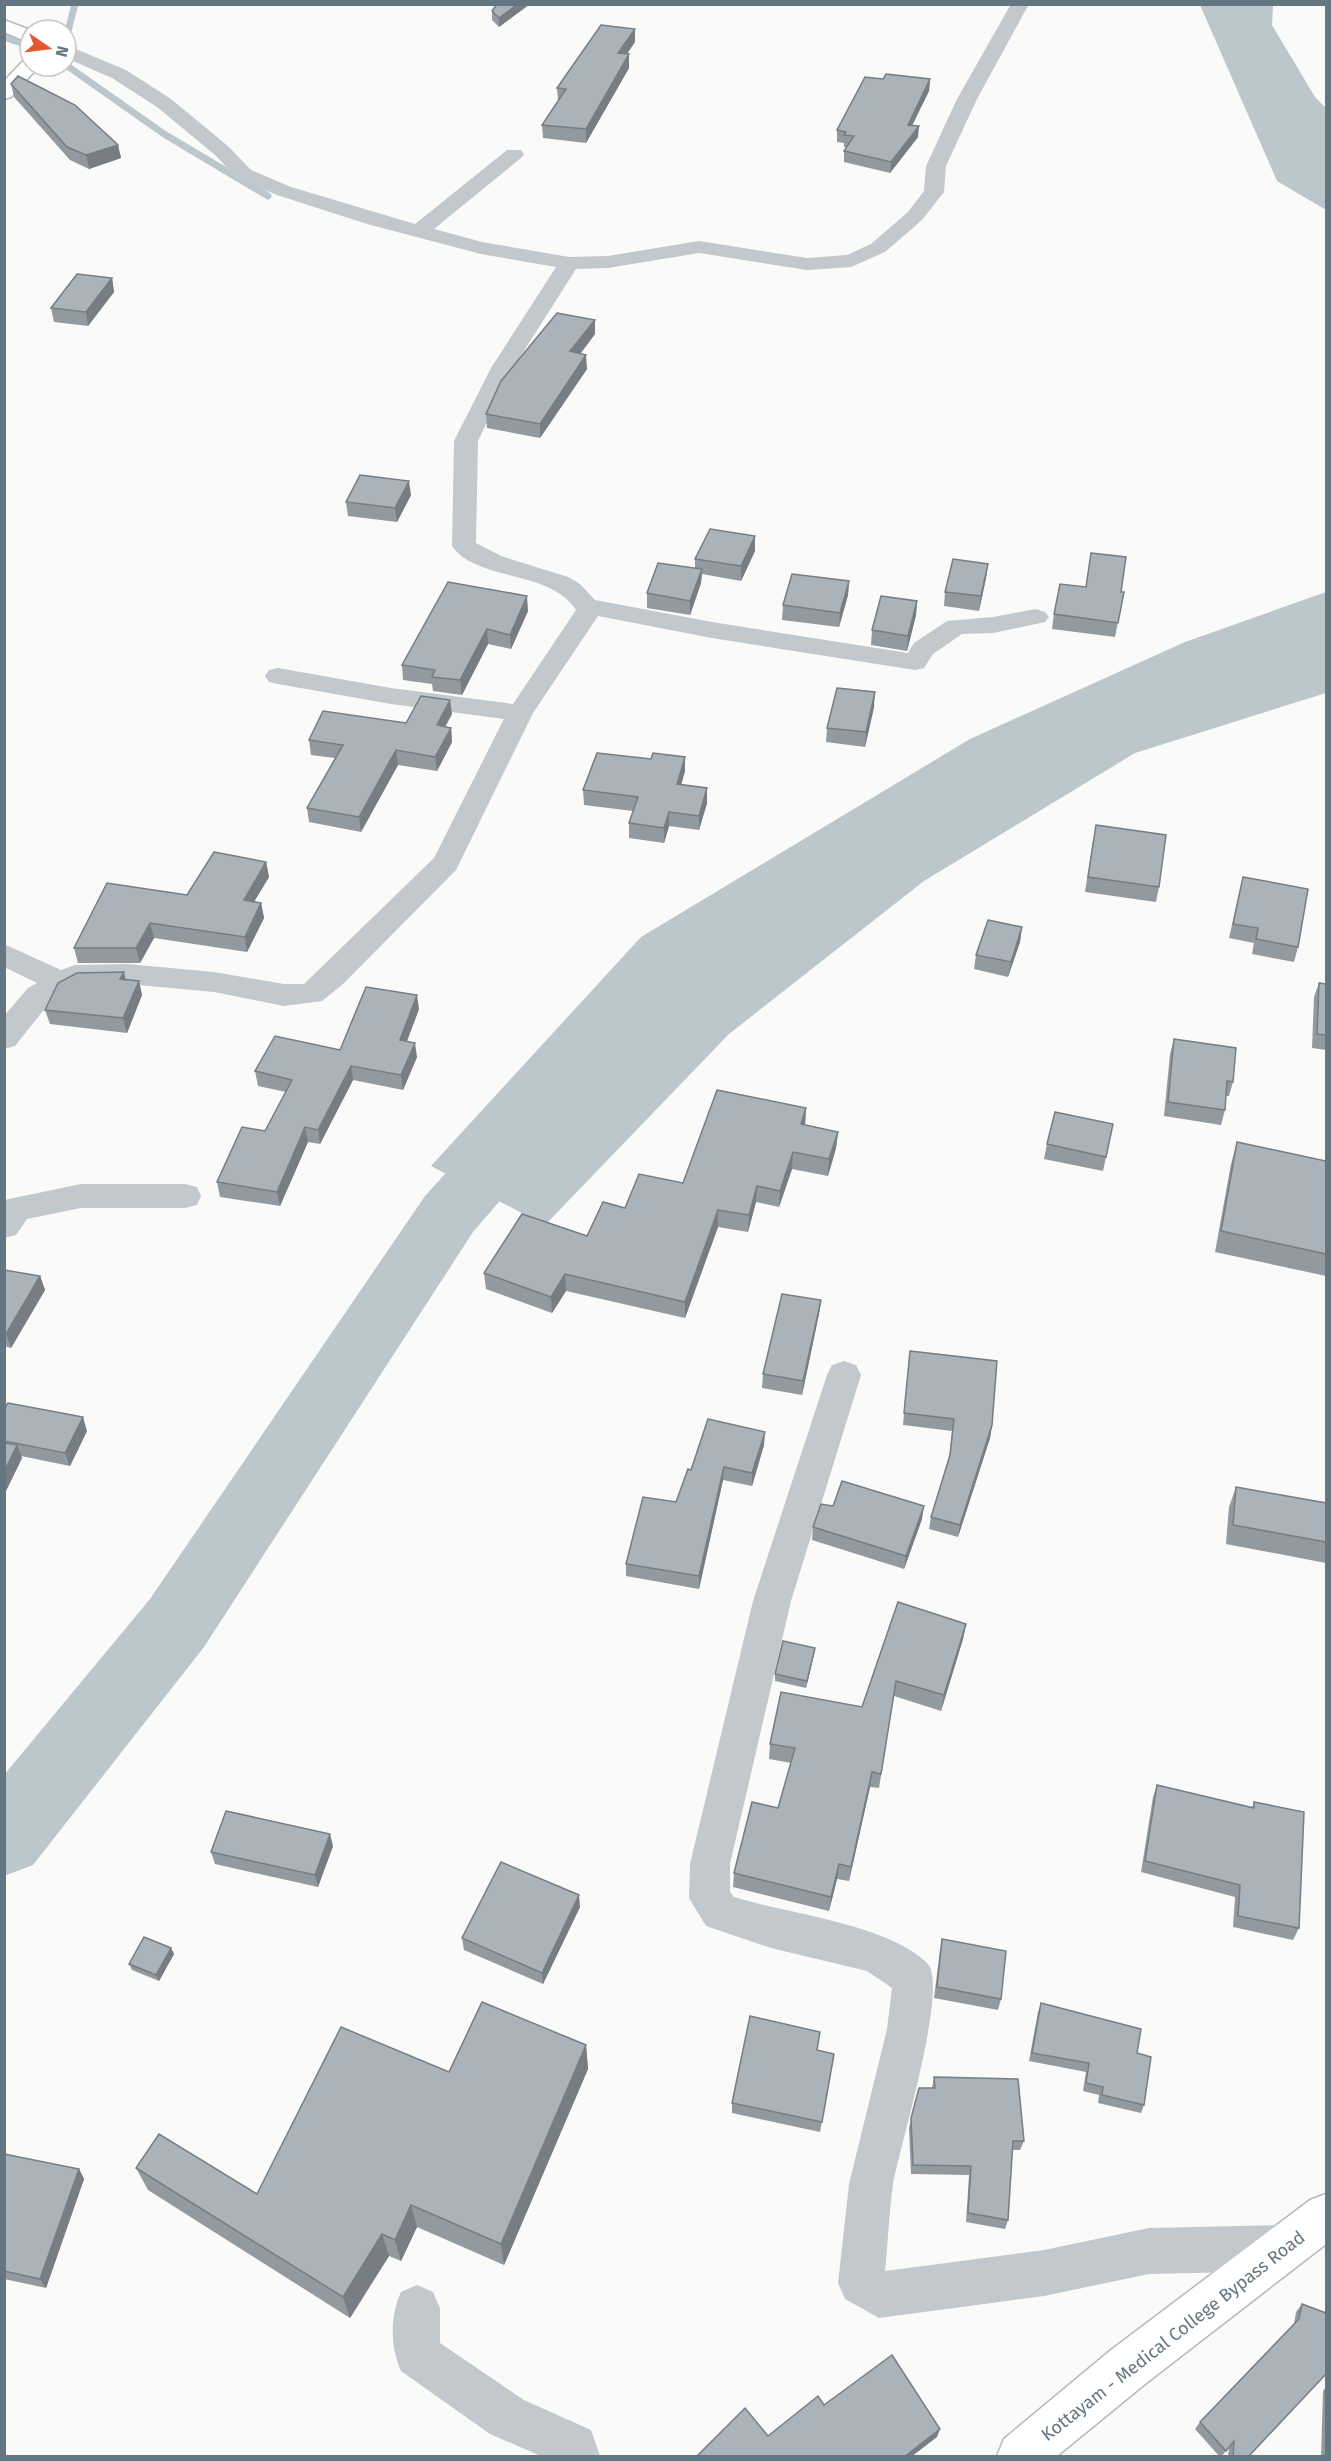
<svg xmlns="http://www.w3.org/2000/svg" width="1331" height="2461" font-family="'Fira Sans',sans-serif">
	<rect width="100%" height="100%" fill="#fafaf8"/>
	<g fill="#bbc7cb">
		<path d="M 1200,5 L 1273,5 L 1272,25 L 1315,97 L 1326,108 L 1326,210 L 1277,181 Z"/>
		<path d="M 1326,592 L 1326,693 L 1135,753 L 924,881 L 729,1034 L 545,1225 L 431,1166 L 641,937 L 970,739 L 1185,642 Z"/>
	</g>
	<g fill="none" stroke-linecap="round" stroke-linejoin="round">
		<g stroke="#bbc7cb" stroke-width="7">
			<path d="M 4,37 L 30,46"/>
			<path d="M 66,39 L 75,4"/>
			<path d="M 66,65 L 164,134 L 268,196"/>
		</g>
		<path fill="#bbc7cb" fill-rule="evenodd" d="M 535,1093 L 558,1100 L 567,1117 L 558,1134 L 473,1232 L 204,1647 L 33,1865 L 4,1876 L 4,1775 L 150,1599 L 425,1196 L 512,1100 Z"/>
		<defs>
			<g id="secondary">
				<path d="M 4,20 L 30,30 L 30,43 L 4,32 Z"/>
				<path d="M 30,59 L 30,66 L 39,66 L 11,97 L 4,99 L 4,81 L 23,61 Z"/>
				<path d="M 1326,2194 L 1326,2244 L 1145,2384 L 1057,2456 L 997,2456 L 1004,2439 L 1111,2350 L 1310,2200 Z"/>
			</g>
		</defs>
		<use href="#secondary" stroke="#b3babf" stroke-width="3"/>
		<g fill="#c3c8cc" fill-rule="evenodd">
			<path d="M 1011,4 L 1029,4 L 977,99 L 946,166 L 944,192 L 922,220 L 885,252 L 851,267 L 807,270 L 699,253 L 608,268 L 576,269 L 513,368 L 478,441 L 476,543 L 501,556 L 568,577 L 580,584 L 595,600 L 712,622 L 908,653 L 914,643 L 947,621 L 993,617 L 1036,609 L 1045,612 L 1049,617 L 1045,622 L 993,633 L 962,634 L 933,654 L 924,668 L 915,670 L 712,638 L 598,616 L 533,713 L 456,870 L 342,985 L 322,1001 L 284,1006 L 214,992 L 127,984 L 80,985 L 50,1002 L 15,1046 L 4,1049 L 4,1016 L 28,988 L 37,983 L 4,967 L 4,944 L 61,970 L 75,965 L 127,964 L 214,972 L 284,984 L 304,984 L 434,858 L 504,719 L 391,704 L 278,684 L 269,682 L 265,676 L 269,670 L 278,668 L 391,688 L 513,704 L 576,610 C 550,569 477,582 452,546 L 454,441 L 491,368 L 556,267 L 481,254 L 367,224 L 277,195 L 237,178 L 215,155 L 157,107 L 112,78 L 66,58 L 66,45 L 126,70 L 171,99 L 229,147 L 251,170 L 291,187 L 415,224 L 507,150 L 521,150 L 524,154 L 521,158 L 434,229 L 482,242 L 569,257 L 608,256 L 699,241 L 807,258 L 847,255 L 871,244 L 908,212 L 924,191 L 926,166 L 957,99 Z"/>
			<path d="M 81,1184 L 185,1184 L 197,1187 L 201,1196 L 197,1205 L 185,1208 L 81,1208 L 27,1219 L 16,1235 L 4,1238 L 4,1200 Z"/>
			<path d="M 844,1361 L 856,1365 L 861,1375 L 791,1601 L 730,1864 L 730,1892 L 734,1897 C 789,1914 887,1924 927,1963 C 950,1984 899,2148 893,2185 C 889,2213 888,2243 885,2271 L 1044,2250 L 1149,2228 L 1281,2225 L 1297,2232 L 1304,2248 L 1297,2264 L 1281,2271 L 1149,2274 L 1044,2296 L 879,2318 L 845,2299 L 838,2283 L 849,2184 L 887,2029 L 892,1988 L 867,1971 L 771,1948 L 706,1926 L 689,1898 L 690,1864 L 753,1601 L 827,1375 L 832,1365 Z"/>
			<path d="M 417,2285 L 433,2292 L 440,2308 L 440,2343 L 524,2400 L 591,2430 L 600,2456 L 541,2456 L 490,2434 L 401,2371 C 390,2347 390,2316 401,2292 Z"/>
		</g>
		<use href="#secondary" fill="#fff" fill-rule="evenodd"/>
	</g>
	<g fill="#929a9f">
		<path d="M 497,4 L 530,4 L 499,27 L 492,20 L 492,11 Z"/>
		<path d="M 635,42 L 627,54 L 629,54 L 629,68 L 586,143 L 543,138 L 542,125 L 558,101 L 557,88 Z"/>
		<path d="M 883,79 L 930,79 L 929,91 L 912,125 L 918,137 L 890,173 L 844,162 L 844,151 L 847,147 L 844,147 L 844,143 L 837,142 L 837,130 Z"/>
		<path d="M 11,84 L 118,145 L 121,158 L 89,169 L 70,160 L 14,97 Z"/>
		<path d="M 112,278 L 114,292 L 88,326 L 54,322 L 51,308 Z"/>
		<path d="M 595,320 L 595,334 L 580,354 L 587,369 L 540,438 L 487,428 L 486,414 Z"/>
		<path d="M 411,495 L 397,522 L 348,516 L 346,502 Z"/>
		<path d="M 755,536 L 755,551 L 741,581 L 702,574 L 701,583 L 690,615 L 647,608 L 647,593 L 695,568 L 695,559 Z"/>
		<path d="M 988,564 L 986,578 L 979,611 L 944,606 L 945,592 Z"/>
		<path d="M 849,581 L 848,595 L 839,627 L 782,620 L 783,605 Z"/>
		<path d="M 1121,592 L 1124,592 L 1115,637 L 1052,629 L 1054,614 Z"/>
		<path d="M 917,601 L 916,615 L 907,651 L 871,645 L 872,630 Z"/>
		<path d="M 528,611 L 511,649 L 488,644 L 462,695 L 433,691 L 432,684 L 403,680 L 402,665 Z"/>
		<path d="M 874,707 L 865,747 L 826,742 L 827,728 Z"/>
		<path d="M 452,714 L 445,727 L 451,728 L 452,742 L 437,771 L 398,765 L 361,832 L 309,822 L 307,808 L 335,758 L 311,755 L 309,740 Z"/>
		<path d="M 685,757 L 685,771 L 681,785 L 707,788 L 707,803 L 699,830 L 669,826 L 664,843 L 629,838 L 629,823 L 633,811 L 584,805 L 583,790 L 651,759 Z"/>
		<path d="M 1093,840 L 1159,887 L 1156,902 L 1085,892 Z"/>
		<path d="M 266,862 L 269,877 L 254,902 L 261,903 L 264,918 L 247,952 L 154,938 L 140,963 L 78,963 L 74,948 L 187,895 Z"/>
		<path d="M 1243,877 L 1298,947 L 1294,962 L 1252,954 L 1254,943 L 1229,938 Z"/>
		<path d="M 1022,927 L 1020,942 L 1008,977 L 974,969 L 976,955 Z"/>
		<path d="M 139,981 L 142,995 L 127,1033 L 50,1024 L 45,1010 Z"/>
		<path d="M 1319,983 L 1326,984 L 1326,1050 L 1312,1048 L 1314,997 Z"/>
		<path d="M 419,1009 L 407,1041 L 417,1057 L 403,1090 L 353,1080 L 320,1144 L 308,1142 L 280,1206 L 220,1197 L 217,1182 L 265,1131 L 286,1092 L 258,1086 L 255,1071 L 340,1050 Z"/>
		<path d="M 1174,1039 L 1233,1082 L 1229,1096 L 1226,1096 L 1225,1110 L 1221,1125 L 1164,1116 L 1170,1054 Z"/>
		<path d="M 806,1108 L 805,1125 L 838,1132 L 836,1148 L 828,1176 L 792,1169 L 779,1207 L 756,1202 L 748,1232 L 718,1227 L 685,1318 L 566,1291 L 552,1313 L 486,1289 L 484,1273 L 587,1236 L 683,1183 Z"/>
		<path d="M 1113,1124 L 1103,1171 L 1044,1159 L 1047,1144 Z"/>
		<path d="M 1237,1142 L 1326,1161 L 1326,1276 L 1215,1252 L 1231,1164 Z"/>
		<path d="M 4,1270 L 40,1276 L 45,1290 L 11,1348 L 4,1346 Z"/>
		<path d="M 821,1300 L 819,1314 L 802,1395 L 762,1388 L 763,1374 Z"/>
		<path d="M 910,1351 L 992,1425 L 990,1438 L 958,1537 L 929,1529 L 931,1517 L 949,1459 L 952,1431 L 903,1425 Z"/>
		<path d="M 4,1409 L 87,1431 L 70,1466 L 21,1456 L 22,1458 L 4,1495 Z"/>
		<path d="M 764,1445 L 752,1486 L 723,1480 L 699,1589 L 626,1576 L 626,1564 L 676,1502 L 691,1470 Z"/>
		<path d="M 1236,1487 L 1326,1503 L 1326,1563 L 1226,1544 L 1229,1507 Z"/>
		<path d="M 922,1519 L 904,1569 L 812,1540 L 813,1527 Z"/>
		<path d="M 966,1624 L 963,1639 L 941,1711 L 894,1696 L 879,1788 L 870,1787 L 849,1881 L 837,1879 L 829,1911 L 733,1887 L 734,1873 L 778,1808 L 791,1763 L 769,1759 L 770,1744 L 862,1707 Z"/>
		<path d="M 814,1654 L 806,1688 L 775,1681 L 775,1674 Z"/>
		<path d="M 1326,1682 L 1326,1707 L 1325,1707 Z"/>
		<path d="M 1157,1785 L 1252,1808 L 1254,1802 L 1299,1928 L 1293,1940 L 1233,1927 L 1235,1897 L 1141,1872 L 1153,1797 Z"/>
		<path d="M 333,1846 L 318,1887 L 215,1864 L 211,1852 Z"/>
		<path d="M 580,1907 L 543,1984 L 464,1950 L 462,1938 Z"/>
		<path d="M 942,1939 L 1001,1999 L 998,2010 L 934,1998 L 940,1950 Z"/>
		<path d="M 171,1948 L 174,1954 L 159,1981 L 132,1970 L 129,1964 Z"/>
		<path d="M 1041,2003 L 1137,2053 L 1144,2105 L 1141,2113 L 1098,2103 L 1099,2095 L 1083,2091 L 1086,2072 L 1029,2061 L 1038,2012 Z"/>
		<path d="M 586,2045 L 588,2069 L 504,2265 L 417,2227 L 401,2261 L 389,2256 L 350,2318 L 148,2190 L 136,2168 L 257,2194 L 449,2072 Z"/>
		<path d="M 817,2050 L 834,2054 L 820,2132 L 732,2113 L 732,2103 Z"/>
		<path d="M 934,2077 L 1024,2141 L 1020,2150 L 1012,2150 L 1008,2220 L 1005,2229 L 966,2222 L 969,2175 L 911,2174 L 909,2128 L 919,2088 L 932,2088 Z"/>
		<path d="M 4,2154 L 79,2169 L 84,2179 L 46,2288 L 4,2279 Z"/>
		<path d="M 1302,2304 L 1326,2374 L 1248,2457 L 1228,2457 L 1229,2447 L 1221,2457 L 1220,2457 L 1195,2429 L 1200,2422 L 1294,2324 L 1296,2312 Z"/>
		<path d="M 1326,2387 L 1326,2457 L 1321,2457 L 1323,2391 Z"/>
	</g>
	<g fill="#777d82">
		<path d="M 518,4 L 530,4 L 499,27 L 499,18 Z"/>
		<path d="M 635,29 L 635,42 L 618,66 L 618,53 Z"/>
		<path d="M 629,54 L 629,68 L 586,143 L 586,129 Z"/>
		<path d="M 930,79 L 929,91 L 907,136 L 908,125 Z"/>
		<path d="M 919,126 L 918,137 L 890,173 L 891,162 Z"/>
		<path d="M 118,145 L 121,158 L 89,169 L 86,155 Z"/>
		<path d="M 112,278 L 114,292 L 88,326 L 86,312 Z"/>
		<path d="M 595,320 L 595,334 L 571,366 L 570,351 Z"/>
		<path d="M 586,355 L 587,369 L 540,438 L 540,424 Z"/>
		<path d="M 409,481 L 411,495 L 397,522 L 395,508 Z"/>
		<path d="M 755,536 L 755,551 L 741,581 L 741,566 Z"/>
		<path d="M 988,564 L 986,578 L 979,611 L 981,596 Z"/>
		<path d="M 702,569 L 701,583 L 690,615 L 690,601 Z"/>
		<path d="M 849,581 L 848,595 L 839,627 L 840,613 Z"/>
		<path d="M 527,596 L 528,611 L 511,649 L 510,635 Z"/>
		<path d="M 917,601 L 916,615 L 907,651 L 908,636 Z"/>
		<path d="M 487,629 L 488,644 L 462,695 L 460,680 Z"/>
		<path d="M 875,692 L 874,707 L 865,747 L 866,732 Z"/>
		<path d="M 450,700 L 452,714 L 438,740 L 437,725 Z"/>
		<path d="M 451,728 L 452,742 L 437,771 L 435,757 Z"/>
		<path d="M 396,750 L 398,765 L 361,832 L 359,817 Z"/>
		<path d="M 685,757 L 685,771 L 677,799 L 677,784 Z"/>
		<path d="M 707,788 L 707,803 L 699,830 L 699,816 Z"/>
		<path d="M 669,812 L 669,826 L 664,843 L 664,828 Z"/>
		<path d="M 266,862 L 269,877 L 246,915 L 244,900 Z"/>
		<path d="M 261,903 L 264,918 L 247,952 L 245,937 Z"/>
		<path d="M 150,923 L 154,938 L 140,963 L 136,948 Z"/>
		<path d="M 1022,927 L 1020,942 L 1008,977 L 1011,962 Z"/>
		<path d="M 124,972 L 127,986 L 120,979 Z"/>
		<path d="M 139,981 L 142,995 L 127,1033 L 123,1018 Z"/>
		<path d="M 417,995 L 419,1009 L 402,1054 L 400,1040 Z"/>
		<path d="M 415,1043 L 417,1057 L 403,1090 L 401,1075 Z"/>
		<path d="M 351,1066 L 353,1080 L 320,1144 L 318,1130 Z"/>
		<path d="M 806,1108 L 805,1125 L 801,1124 Z"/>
		<path d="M 305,1127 L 308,1142 L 280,1206 L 277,1192 Z"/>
		<path d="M 838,1132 L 836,1148 L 828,1176 L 829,1159 Z"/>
		<path d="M 793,1152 L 792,1169 L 779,1207 L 780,1191 Z"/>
		<path d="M 757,1186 L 756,1202 L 748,1232 L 749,1215 Z"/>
		<path d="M 718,1210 L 718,1227 L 685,1318 L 685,1302 Z"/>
		<path d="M 565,1274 L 566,1291 L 552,1313 L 551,1297 Z"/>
		<path d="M 40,1276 L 45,1290 L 11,1348 L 6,1334 Z"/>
		<path d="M 821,1300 L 819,1314 L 802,1395 L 803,1381 Z"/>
		<path d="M 83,1417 L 87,1431 L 70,1466 L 65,1453 Z"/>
		<path d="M 992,1425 L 990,1438 L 958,1537 L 960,1525 Z"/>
		<path d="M 765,1432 L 764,1445 L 752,1486 L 752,1473 Z"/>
		<path d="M 17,1445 L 22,1458 L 4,1495 L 4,1472 Z"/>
		<path d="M 724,1467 L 723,1480 L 699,1589 L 699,1576 Z"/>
		<path d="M 924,1506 L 922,1519 L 904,1569 L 906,1556 Z"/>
		<path d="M 966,1624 L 963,1639 L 941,1711 L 944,1695 Z"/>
		<path d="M 815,1648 L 814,1654 L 806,1688 L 807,1681 Z"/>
		<path d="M 872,1772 L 870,1787 L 849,1881 L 851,1867 Z"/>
		<path d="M 330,1834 L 333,1846 L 318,1887 L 315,1875 Z"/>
		<path d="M 839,1864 L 837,1879 L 829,1911 L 831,1897 Z"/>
		<path d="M 579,1895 L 580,1907 L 543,1984 L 542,1973 Z"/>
		<path d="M 171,1948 L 174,1954 L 159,1981 L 156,1975 Z"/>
		<path d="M 586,2045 L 588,2069 L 504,2265 L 501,2244 Z"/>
		<path d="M 79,2169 L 84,2179 L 46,2288 L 40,2279 Z"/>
		<path d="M 411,2205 L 417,2227 L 401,2261 L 395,2240 Z"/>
		<path d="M 382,2234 L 389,2256 L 350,2318 L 343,2297 Z"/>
		<path d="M 940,2429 L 937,2437 L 911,2457 L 904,2457 Z"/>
	</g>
	<g fill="#aab3b9" stroke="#777d82" stroke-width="1.5">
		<path d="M 497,4 L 518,4 L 499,18 L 492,11 Z"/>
		<path d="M 601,25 L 635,29 L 618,53 L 629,54 L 586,129 L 542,125 L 566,89 L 557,88 Z"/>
		<path d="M 886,74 L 930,79 L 908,125 L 919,126 L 891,162 L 844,151 L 854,136 L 844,135 L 846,132 L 837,130 L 865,77 L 883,79 Z"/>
		<path d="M 18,76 L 75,105 L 118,145 L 86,155 L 67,147 L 11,84 Z"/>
		<path d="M 77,274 L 112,278 L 86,312 L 51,308 Z"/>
		<path d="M 557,313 L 595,320 L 570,351 L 586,355 L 540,424 L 486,414 L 501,381 Z"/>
		<path d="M 360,475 L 409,481 L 395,508 L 346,502 Z"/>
		<path d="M 710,529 L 755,536 L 741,566 L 695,559 Z"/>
		<path d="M 1091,553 L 1126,557 L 1121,592 L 1124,592 L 1118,623 L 1054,614 L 1060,584 L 1086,587 Z"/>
		<path d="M 953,559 L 988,564 L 981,596 L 945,592 Z"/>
		<path d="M 658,563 L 702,569 L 690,601 L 647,593 Z"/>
		<path d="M 792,574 L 849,581 L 840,613 L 783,605 Z"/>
		<path d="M 448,582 L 527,596 L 510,635 L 487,629 L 460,680 L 432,677 L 435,670 L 402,665 Z"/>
		<path d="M 881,596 L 917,601 L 908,636 L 872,630 Z"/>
		<path d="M 837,688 L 875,692 L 866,732 L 827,728 Z"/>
		<path d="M 421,696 L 450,700 L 437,725 L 451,728 L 435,757 L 396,750 L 359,817 L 307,808 L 343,745 L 309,740 L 323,711 L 406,723 Z"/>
		<path d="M 597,753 L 651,759 L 653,753 L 685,757 L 677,784 L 707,788 L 699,816 L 669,812 L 664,828 L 629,823 L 638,797 L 583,790 Z"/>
		<path d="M 1096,825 L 1166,835 L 1159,887 L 1088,877 Z"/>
		<path d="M 214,852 L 266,862 L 244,900 L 261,903 L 245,937 L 150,923 L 136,948 L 74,948 L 107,883 L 187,895 Z"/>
		<path d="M 1243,877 L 1308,889 L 1298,947 L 1256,939 L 1258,928 L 1233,924 Z"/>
		<path d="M 988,920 L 1022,927 L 1011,962 L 976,955 Z"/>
		<path d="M 124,972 L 120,979 L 139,981 L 123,1018 L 45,1010 L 58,983 L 77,973 Z"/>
		<path d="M 1319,983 L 1326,984 L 1326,1035 L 1317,1034 Z"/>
		<path d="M 366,987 L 417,995 L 400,1040 L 415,1043 L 401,1075 L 351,1066 L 318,1130 L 305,1127 L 277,1192 L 217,1182 L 242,1127 L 265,1131 L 292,1080 L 255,1071 L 275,1036 L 340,1050 Z"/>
		<path d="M 1174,1039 L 1236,1048 L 1233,1082 L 1227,1081 L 1225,1110 L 1168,1102 Z"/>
		<path d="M 717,1090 L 806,1108 L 801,1124 L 838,1132 L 829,1159 L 793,1152 L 780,1191 L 757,1186 L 749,1215 L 718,1210 L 685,1302 L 565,1274 L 551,1297 L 484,1273 L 522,1214 L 587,1236 L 603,1202 L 625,1208 L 639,1174 L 683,1183 Z"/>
		<path d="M 1055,1112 L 1113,1124 L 1106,1157 L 1047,1144 Z"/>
		<path d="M 1237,1142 L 1326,1161 L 1326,1254 L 1221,1231 Z"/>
		<path d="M 4,1270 L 40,1276 L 6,1334 L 4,1334 Z"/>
		<path d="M 782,1294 L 821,1300 L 803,1381 L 763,1374 Z"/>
		<path d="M 910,1351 L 997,1361 L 992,1425 L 960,1525 L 931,1517 L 950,1455 L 954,1419 L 904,1413 Z"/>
		<path d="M 8,1403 L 83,1417 L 65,1453 L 4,1441 L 4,1409 Z"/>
		<path d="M 708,1419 L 765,1432 L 752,1473 L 724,1467 L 699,1576 L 626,1564 L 643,1497 L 676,1502 L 688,1469 L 691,1470 Z"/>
		<path d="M 4,1443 L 17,1445 L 4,1472 Z"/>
		<path d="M 842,1481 L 924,1506 L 906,1556 L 813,1527 L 821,1504 L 833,1506 Z"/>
		<path d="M 1236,1487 L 1326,1503 L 1326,1542 L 1233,1525 Z"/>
		<path d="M 898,1602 L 966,1624 L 944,1695 L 896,1681 L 881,1774 L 872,1772 L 851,1867 L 839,1864 L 831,1897 L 734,1873 L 752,1802 L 778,1808 L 795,1748 L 770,1744 L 781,1692 L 862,1707 Z"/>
		<path d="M 783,1641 L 815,1648 L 807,1681 L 775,1674 Z"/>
		<path d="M 1157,1785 L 1254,1808 L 1254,1802 L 1304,1812 L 1299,1928 L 1238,1916 L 1240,1885 L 1145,1861 Z"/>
		<path d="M 226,1811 L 330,1834 L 315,1875 L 211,1852 Z"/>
		<path d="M 501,1862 L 579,1895 L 542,1973 L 462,1938 Z"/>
		<path d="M 144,1937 L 171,1948 L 156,1975 L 129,1964 Z"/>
		<path d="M 942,1939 L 1006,1951 L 1001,1999 L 937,1987 Z"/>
		<path d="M 482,2002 L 586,2045 L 501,2244 L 411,2205 L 395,2240 L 382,2234 L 343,2297 L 136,2168 L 159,2134 L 257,2194 L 341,2027 L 449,2072 Z"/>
		<path d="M 1041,2003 L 1141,2029 L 1137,2053 L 1151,2057 L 1144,2105 L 1102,2095 L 1103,2087 L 1086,2083 L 1089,2063 L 1032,2053 Z"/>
		<path d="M 750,2016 L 820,2032 L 817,2050 L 834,2054 L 822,2122 L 732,2103 Z"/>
		<path d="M 934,2077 L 1018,2079 L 1024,2141 L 1013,2141 L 1008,2220 L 968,2213 L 971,2166 L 913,2165 L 911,2118 L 919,2088 L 935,2088 Z"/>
		<path d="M 4,2154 L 79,2169 L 40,2279 L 4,2271 Z"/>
		<path d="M 1302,2304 L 1326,2313 L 1326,2374 L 1248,2457 L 1233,2457 L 1234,2441 L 1226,2451 L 1200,2422 L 1299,2319 Z"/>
		<path d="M 892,2355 L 940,2429 L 904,2457 L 696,2457 L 745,2408 L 768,2436 L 818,2396 L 824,2405 Z"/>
	</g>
	<g text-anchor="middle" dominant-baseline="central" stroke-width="6" stroke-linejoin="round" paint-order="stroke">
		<g font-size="18" fill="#657683" stroke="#fff">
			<text transform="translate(1173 2336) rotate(-38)">Kottayam - Medical College Bypass Road</text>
		</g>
	</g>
	<rect width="1331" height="2461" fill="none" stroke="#657683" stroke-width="12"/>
	<g transform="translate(48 48) rotate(104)"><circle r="28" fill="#ffffff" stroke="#c1c8cd" stroke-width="1.5"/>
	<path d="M0-4.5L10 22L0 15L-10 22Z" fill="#e4572e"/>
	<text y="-9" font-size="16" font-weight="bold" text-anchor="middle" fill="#657683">N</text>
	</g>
</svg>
